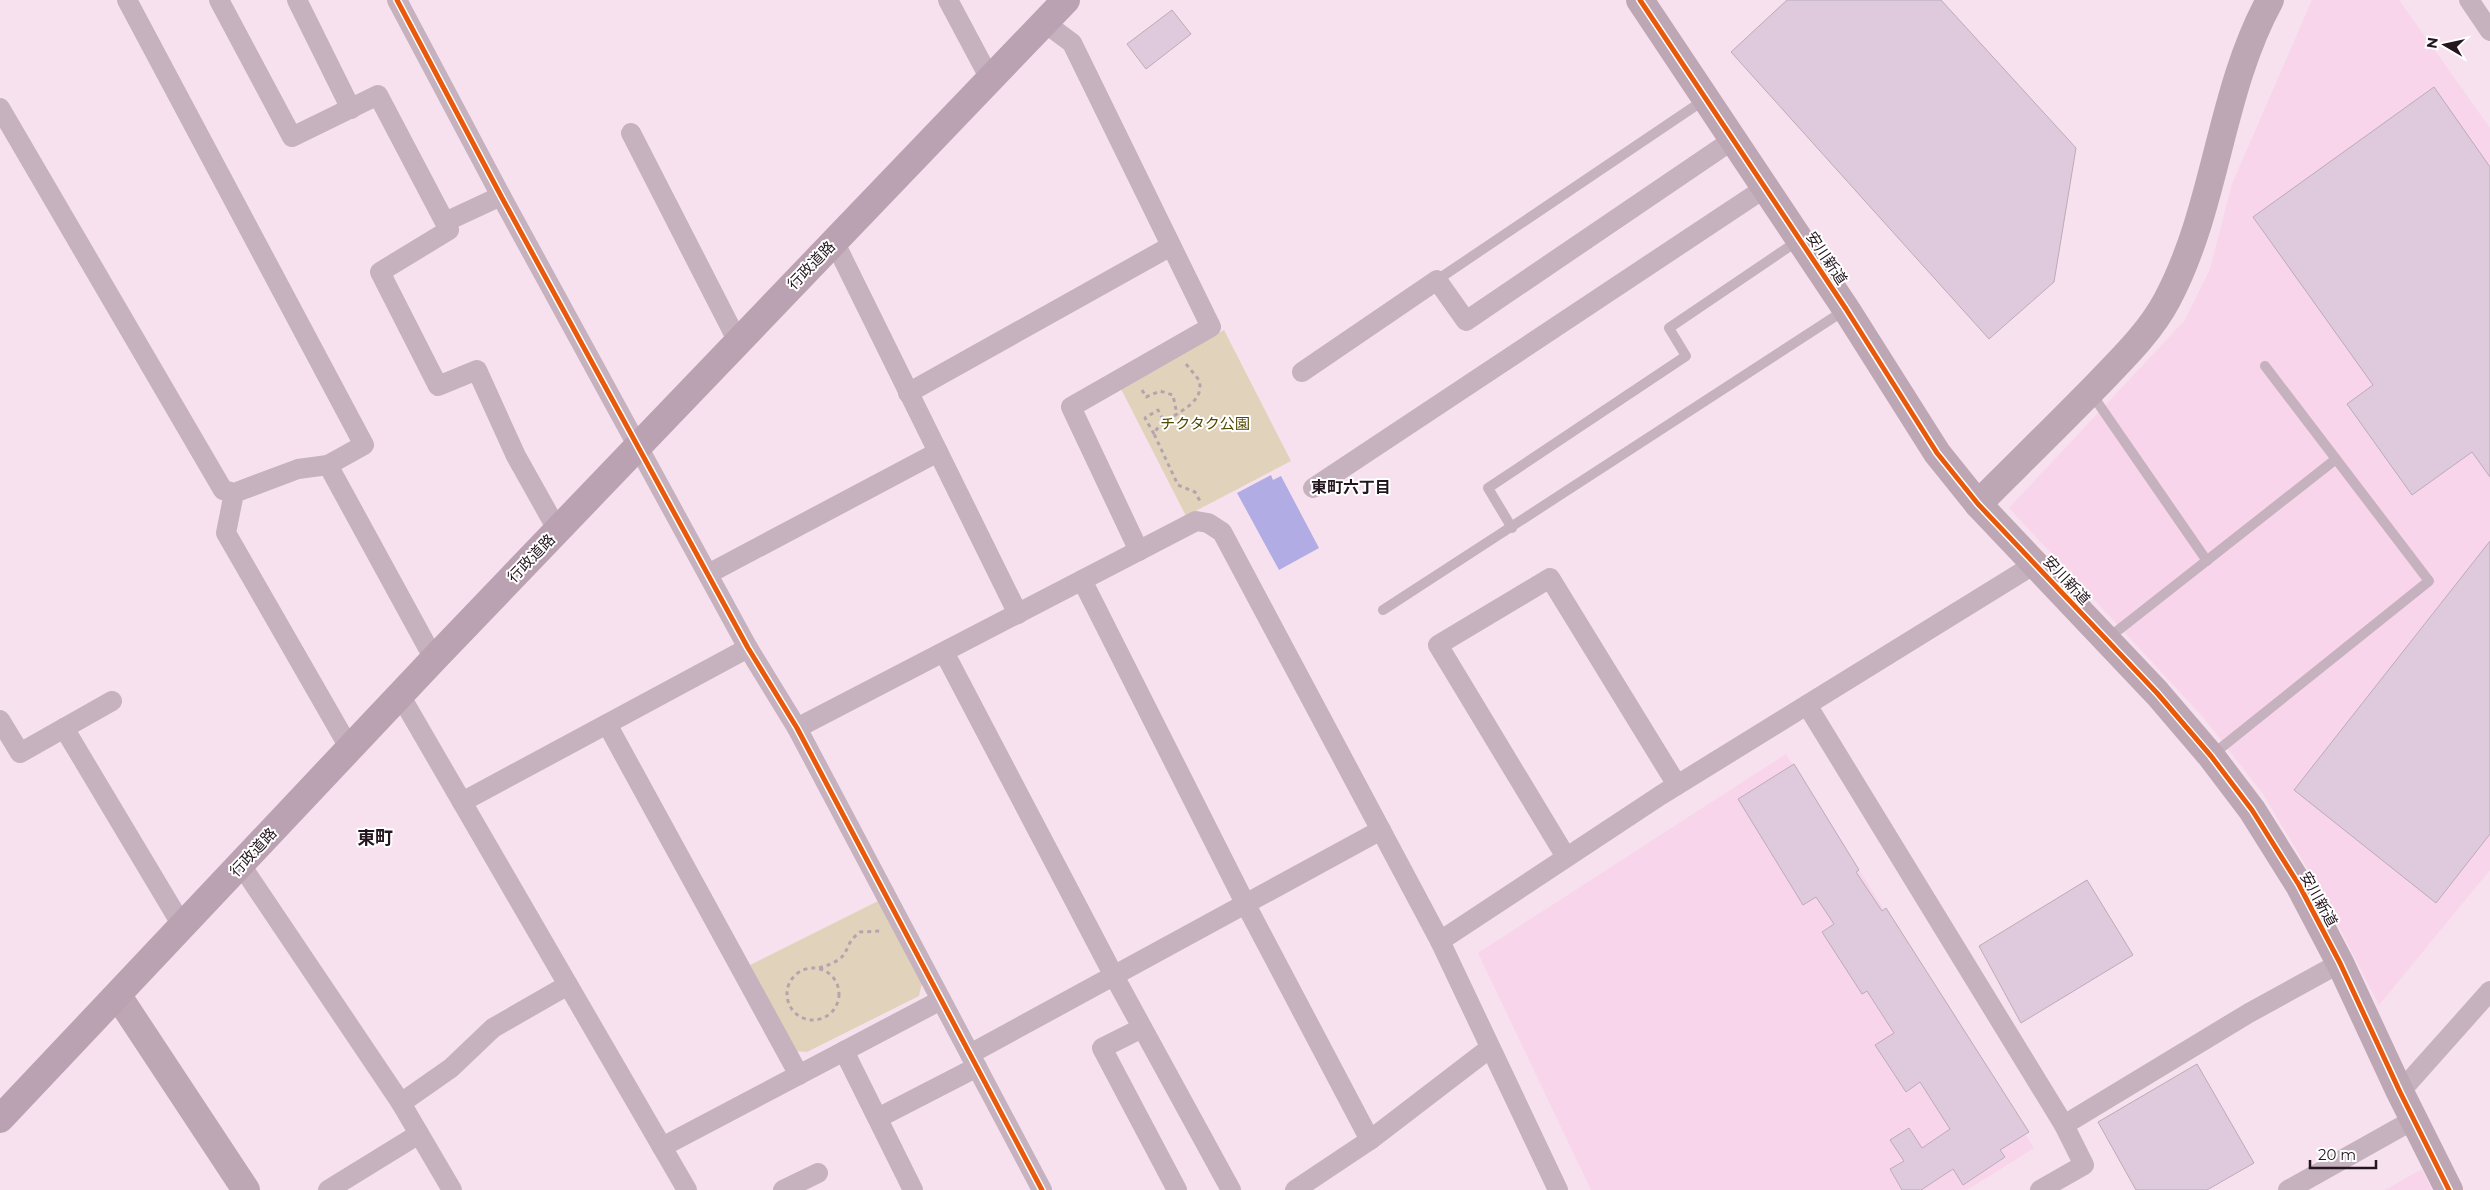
<svg xmlns="http://www.w3.org/2000/svg" width="2490" height="1190" font-family="Montserrat,'Noto Sans JP',sans-serif">
	<rect width="100%" height="100%" fill="#f7e1ee"/>
	<g fill="#f8d5ea">
		<path d="M 2312,0 L 2399,0 L 2490,128 L 2490,870 L 2379,1005 L 2319,888 L 2263,794 L 2202,716 L 2009,508 L 2185,320 L 2210,269 L 2232,184 Z"/>
		<path d="M 1786,754 L 2034,1148 L 1967,1190 L 1591,1190 L 1478,953 Z"/>
		<path d="M 2422,1169 L 2432,1190 L 2385,1190 Z"/>
	</g>
	<g fill="#e1d3bb">
		<path d="M 1224,330 L 1291,461 L 1186,516 L 1119,385 Z"/>
		<path d="M 878,901 L 922,983 L 919,996 L 807,1052 L 795,1051 L 750,965 Z"/>
	</g>
	<path fill="#b2ace4" d="M 1271,475 L 1273,480 L 1281,476 L 1319,548 L 1279,570 L 1237,493 Z"/>
	<g fill="#decadc" stroke="#baacb7">
		<path d="M 1787,0 L 1941,0 L 2076,148 L 2054,282 L 1989,339 L 1731,52 Z"/>
		<path d="M 1172,10 L 1191,34 L 1146,69 L 1127,44 Z"/>
		<path d="M 2434,87 L 2490,167 L 2490,477 L 2472,452 L 2412,495 L 2347,404 L 2373,385 L 2253,217 Z"/>
		<path d="M 2490,541 L 2490,834 L 2436,903 L 2294,790 Z"/>
		<path d="M 1794,764 L 1859,870 L 1856,872 L 1882,911 L 1886,908 L 2029,1132 L 2000,1150 L 2005,1157 L 1963,1185 L 1953,1169 L 1921,1190 L 1902,1190 L 1890,1169 L 1904,1161 L 1890,1140 L 1909,1128 L 1922,1148 L 1950,1129 L 1920,1082 L 1906,1092 L 1875,1045 L 1894,1033 L 1867,991 L 1862,994 L 1822,932 L 1834,924 L 1816,897 L 1803,905 L 1738,799 Z"/>
		<path d="M 2087,880 L 2133,955 L 2021,1023 L 1979,946 Z"/>
		<path d="M 2197,1064 L 2254,1163 L 2207,1190 L 2136,1190 L 2098,1122 Z"/>
	</g>
	<g fill="none" stroke-linecap="round" stroke-linejoin="round">
		<g stroke="#b4a5ad" stroke-width="3" stroke-dasharray="4 4" stroke-linecap="butt">
			<path d="M 1186,364 L 1199,380 C 1207,409 1161,415 1154,434 L 1178,485 L 1195,492 L 1200,501"/>
			<path d="M 1142,390 L 1146,397 L 1160,391 L 1173,395 L 1177,415"/>
			<path d="M 1154,434 L 1145,418 L 1158,410 L 1165,423"/>
			<path d="M 819,968 C 856,957 839,948 860,932 L 881,931"/>
			<circle cx="813" cy="994" r="26"/>
		</g>
		<g stroke="#c5b2be" stroke-width="10">
			<path d="M 1437,280 L 1704,100"/>
			<path d="M 2091,393 L 2207,561"/>
			<path d="M 1512,528 L 1488,488 L 1686,356 L 1669,328 L 1799,240"/>
			<path d="M 1383,610 L 1845,310"/>
			<path d="M 2107,639 L 2336,459"/>
			<path d="M 2212,755 L 2429,581 L 2265,366"/>
		</g>
		<g stroke="#c5b2be" stroke-width="20">
			<path d="M 127,0 L 364,445 L 328,465"/>
			<path d="M 219,0 L 292,137 L 378,95 L 449,230 L 380,272 L 438,386 L 477,370 L 516,456 L 558,531"/>
			<path d="M 297,0 L 351,109"/>
			<path d="M 397,0 L 501,196 L 748,648 L 797,728 L 1042,1190"/>
			<path d="M 948,0 L 989,77"/>
			<path d="M 2469,0 L 2490,31"/>
			<path d="M 1045,23 L 1072,43 L 1211,327 L 1071,407 L 1139,551"/>
			<path d="M 0,108 L 223,490 L 234,493 L 298,469 L 328,465 L 434,659"/>
			<path d="M 631,133 L 738,342"/>
			<path d="M 445,222 L 501,196"/>
			<path d="M 834,241 L 1018,614"/>
			<path d="M 1302,372 L 1437,280 L 1466,321 L 1734,139"/>
			<path d="M 908,393 L 1171,246"/>
			<path d="M 1313,488 L 1765,188"/>
			<path d="M 234,493 L 226,533 L 350,749"/>
			<path d="M 708,574 L 938,452"/>
			<path d="M 1082,580 L 1245,903 L 1370,1140"/>
			<path d="M 944,652 L 1114,976 L 1231,1190"/>
			<path d="M 400,695 L 687,1190"/>
			<path d="M 1807,705 L 2064,1125 L 2084,1165 L 2040,1190"/>
			<path d="M 0,720 L 20,753 L 112,701"/>
			<path d="M 607,724 L 799,1075"/>
			<path d="M 64,728 L 183,927"/>
			<path d="M 797,728 L 1196,521 L 1208,523 L 1222,532 L 1440,941 L 1558,1190"/>
			<path d="M 462,802 L 748,648"/>
			<path d="M 1566,857 L 1438,645 L 1550,578 L 1677,785"/>
			<path d="M 241,865 L 401,1103 L 452,1190"/>
			<path d="M 1440,941 L 1661,795 L 2035,564"/>
			<path d="M 1142,1028 L 1102,1048 L 1177,1190"/>
			<path d="M 844,1051 L 913,1190"/>
			<path d="M 970,1054 L 1381,830"/>
			<path d="M 2400,1092 L 2490,991"/>
			<path d="M 401,1103 L 451,1068 L 493,1028 L 568,985"/>
			<path d="M 878,1118 L 977,1067"/>
			<path d="M 2064,1125 L 2249,1013 L 2340,963"/>
			<path d="M 662,1147 L 941,1000"/>
			<path d="M 328,1190 L 419,1134"/>
			<path d="M 783,1190 L 818,1173"/>
			<path d="M 1295,1190 L 1370,1140 L 1490,1048"/>
			<path d="M 2288,1190 L 2413,1120"/>
		</g>
		<g stroke="#bda7b4" stroke-width="28">
			<path d="M 1640,0 L 1846,309 L 1937,453 L 1978,504 L 2157,693 L 2211,756 L 2252,810 L 2299,885 L 2340,963 L 2400,1092 L 2449,1190"/>
			<path d="M 1978,504 C 2018,464 2058,425 2098,384 C 2123,358 2150,332 2167,300 C 2217,206 2219,93 2270,0"/>
			<path d="M 118,996 L 246,1190"/>
		</g>
		<path stroke="#bba2b2" stroke-width="28" d="M 0,1119 L 434,659 L 1066,0"/>
		<defs>
			<g id="cycleway">
				<path d="M 397,0 L 501,196 L 748,648 L 797,728 L 1042,1190"/>
				<path d="M 1640,0 L 1846,309 L 1937,453 L 1978,504 L 2157,693 L 2211,756 L 2252,810 L 2299,885 L 2340,963 L 2400,1092 L 2449,1190"/>
			</g>
		</defs>
		<use href="#cycleway" stroke="#fff" stroke-width="8"/>
		<use href="#cycleway" stroke="#e8590c" stroke-width="5"/>
	</g>
	<g text-anchor="middle" dominant-baseline="central" stroke-width="4" stroke-linejoin="round" paint-order="stroke">
		<g font-size="15" fill="#23161e" stroke="#fff">
			<text transform="translate(1827 258) rotate(56)">安川新道</text>
			<text transform="translate(811 265) rotate(-46)">行政道路</text>
			<text transform="translate(531 558) rotate(-46)">行政道路</text>
			<text transform="translate(2067 580) rotate(47)">安川新道</text>
			<text transform="translate(253 852) rotate(-47)">行政道路</text>
			<text transform="translate(2319 899) rotate(61)">安川新道</text>
		</g>
		<g font-size="15" fill="#504800" stroke="#fff">
			<text x="1205" y="423">チクタク公園</text>
		</g>
		<g font-size="16" font-weight="bold" fill="#23161e" stroke="#fff">
			<text x="1351" y="487">東町六丁目</text>
		</g>
		<g font-size="18" font-weight="bold" fill="#23161e" stroke="#fff">
			<text x="375" y="838">東町</text>
		</g>
	</g>
	<g transform="translate(2445 45) rotate(279)" stroke="#ffffff" stroke-width="4" paint-order="stroke">
	<path d="M0-4L9 19L0 12L-9 19Z" fill="#23161e"/>
	<text y="-8" font-size="14" font-weight="bold" text-anchor="middle" fill="#23161e">N</text>
	</g>
	<path d="M2310 1160v8h66v-8" fill="none" stroke="#23161e" stroke-width="2.5"/>
	<text x="2318" y="1160" font-size="15" fill="#23161e" stroke="#ffffff" stroke-width="4" paint-order="stroke">20 m</text>
</svg>
